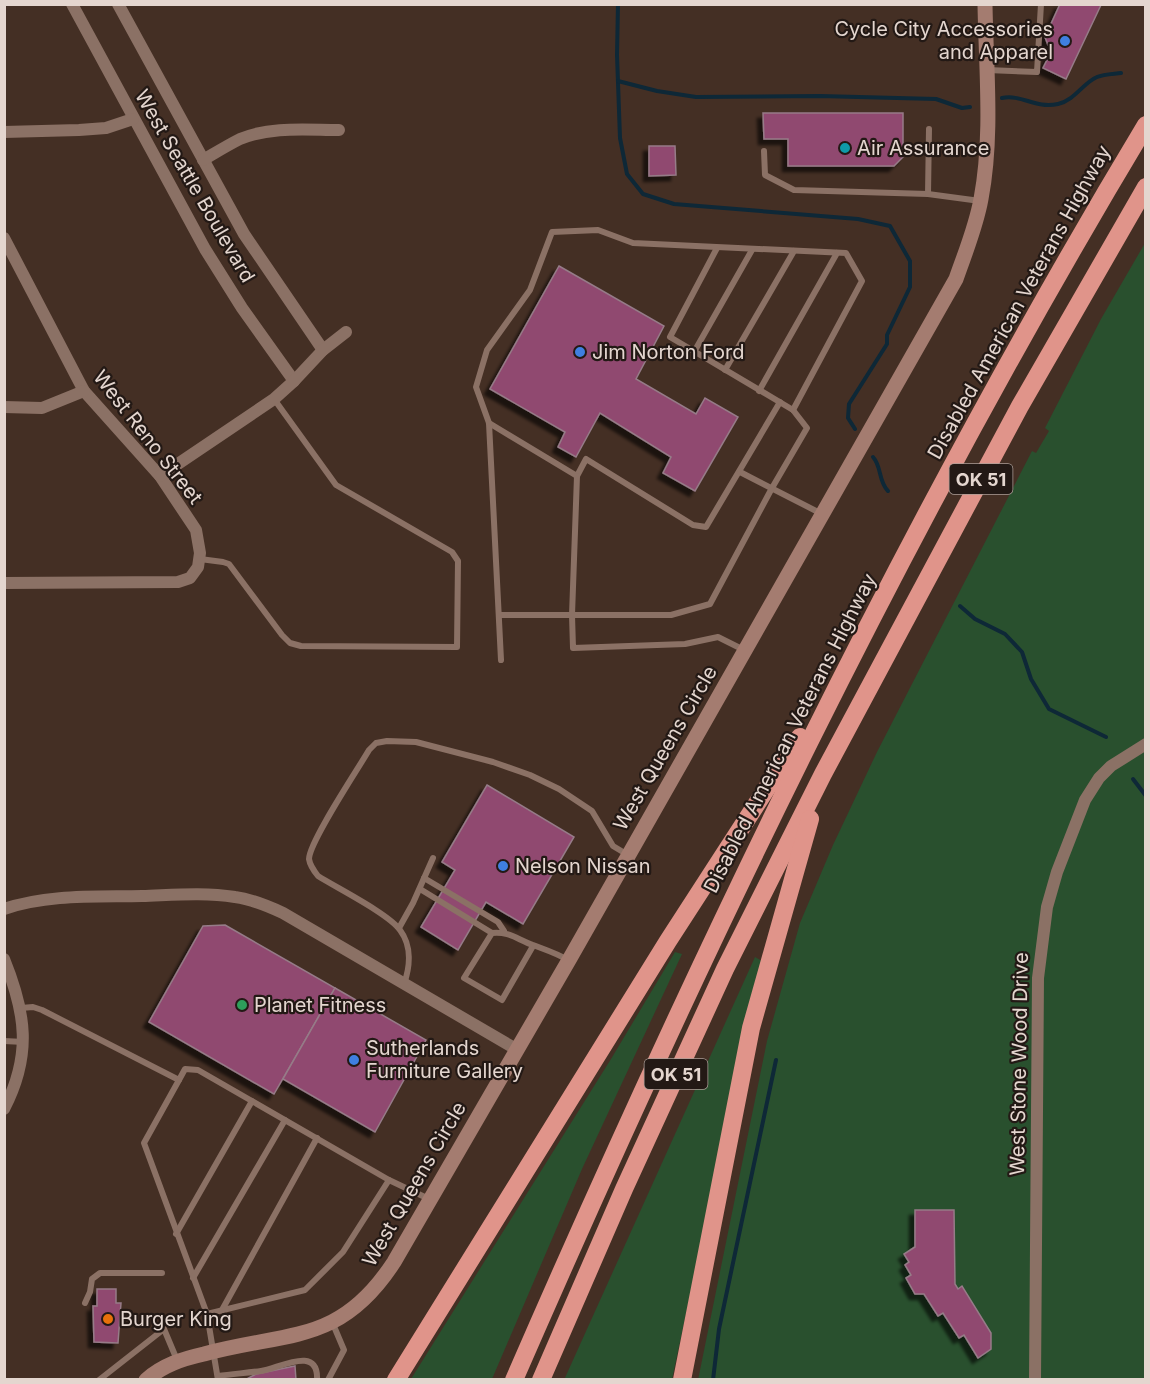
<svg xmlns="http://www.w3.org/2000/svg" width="1150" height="1384" font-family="Inter,sans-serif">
	<defs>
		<filter id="shadow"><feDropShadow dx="-5.5" dy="5.5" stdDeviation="1.5" flood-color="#0009"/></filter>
	</defs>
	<rect width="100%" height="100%" fill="#442f24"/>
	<g fill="#29502e">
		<path d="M 1145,243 L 1145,1379 L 698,1380 L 767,1041 L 800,923 L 833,845 L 877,752 L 1032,451 L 1036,453 L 1049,431 L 1045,428 L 1101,319 Z"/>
		<path d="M 675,952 L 682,954 L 582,1169 L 492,1379 L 411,1379 L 611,1059 Z"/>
		<path d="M 755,957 L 762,961 L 672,1379 L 564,1380 Z"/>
	</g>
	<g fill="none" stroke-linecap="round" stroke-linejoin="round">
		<g stroke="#0e2837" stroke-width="4">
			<path d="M 618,4 L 617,55 L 620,138 L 627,174 L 643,194 L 674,204 L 858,219 L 890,226 L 910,261 L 910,287 L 887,335 L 887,344 L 849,404 L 848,418 L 855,429"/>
			<path d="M 618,81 L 657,91 L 696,97 L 820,96 L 936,99 L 962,108 L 970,107"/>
			<path d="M 1002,98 C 1022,94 1035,109 1058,104 C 1075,100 1083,83 1097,77 C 1104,74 1114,74 1121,73"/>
			<path d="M 873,457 C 882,467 878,481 888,491"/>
			<path d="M 960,606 L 975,619 L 1005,634 L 1022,652 L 1031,679 L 1049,709 L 1106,737"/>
			<path d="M 1133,779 L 1146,796"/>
			<path d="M 713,1380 L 719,1329 L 776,1060"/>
		</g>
	</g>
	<g fill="#904a6f" stroke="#967b88" stroke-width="1.5" filter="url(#shadow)">
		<path d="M 1060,4 L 1101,5 L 1066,79 L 1043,68 L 1053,48 L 1048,45 L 1045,37 Z"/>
		<path d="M 763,113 L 903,113 L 903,157 L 894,166 L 788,166 L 788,139 L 764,139 Z"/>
		<path d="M 649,146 L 675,146 L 676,175 L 649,176 Z"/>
		<path d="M 559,266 L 664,326 L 636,379 L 696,414 L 705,398 L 738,417 L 695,491 L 663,473 L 671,457 L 600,413 L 576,457 L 558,447 L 565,432 L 490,389 Z"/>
		<path d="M 487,785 L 574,837 L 523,924 L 486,902 L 458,950 L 421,927 L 455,870 L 442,862 Z"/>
		<path d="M 225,925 L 335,988 L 274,1094 L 149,1022 L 203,926 Z"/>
		<path d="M 335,988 L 426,1040 L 375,1132 L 283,1079 Z"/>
		<path d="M 915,1210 L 954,1210 L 955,1284 L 958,1289 L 962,1286 L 991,1333 L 991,1349 L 978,1358 L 964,1335 L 959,1338 L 943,1313 L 938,1316 L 924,1294 L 915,1294 L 906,1278 L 911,1275 L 905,1265 L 909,1262 L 904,1254 L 915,1247 Z"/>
		<path d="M 97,1289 L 116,1289 L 116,1303 L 121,1303 L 118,1343 L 94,1342 L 93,1306 L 97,1306 Z"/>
		<path d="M 295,1366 L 296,1380 L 245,1380 L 256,1374 Z"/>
	</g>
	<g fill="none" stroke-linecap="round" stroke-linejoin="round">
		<g stroke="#8b7165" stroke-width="6">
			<path d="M 987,70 L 1037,72 L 1041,4"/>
			<path d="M 764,151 L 765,175 L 794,190 L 928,194 L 980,201"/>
			<path d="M 928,194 L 929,129"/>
			<path d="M 694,352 L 752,250"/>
			<path d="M 725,370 L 794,251"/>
			<path d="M 759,391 L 837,253"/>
			<path d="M 489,423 L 577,476 L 586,459 L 693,525 L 706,527 L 780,402"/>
			<path d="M 740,472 L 822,514"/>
			<path d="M 577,476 L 572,615 L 573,648 L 685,644 L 718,637 L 744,650"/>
			<path d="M 200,559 L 223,562 L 229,564 L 282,635 L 290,643 L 301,646 L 457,647 L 458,561 L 452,552 L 336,485 L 274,399"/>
			<path d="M 499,615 L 671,615 L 710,604 L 772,488 L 807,428 L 793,410 L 670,337 L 717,248"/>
			<path d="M 501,660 L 489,423 L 476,387 L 487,350 L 530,290 L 552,232 L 598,230 L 633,243 L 846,253 L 862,281 L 793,410"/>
			<path d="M 424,878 L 498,922 L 504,931"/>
			<path d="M 420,889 L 492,933 C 509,931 518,940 533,945 C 546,950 556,953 568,960"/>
			<path d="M 399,928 L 413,903 L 433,858"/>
			<path d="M 492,933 L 464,978 L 502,1000 L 533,946"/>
			<path d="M 404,984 C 410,967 412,946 400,930 C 389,914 337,888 318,876 C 314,871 310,866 309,859 C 309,842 358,769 369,750 L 376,743 L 387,741 L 416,742 L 493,762 L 530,775 L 559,789 L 592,811 L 613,846 L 628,855"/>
			<path d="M 21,1008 L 33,1007 L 42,1010 L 179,1080 L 144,1143 L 207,1314 L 218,1380"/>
			<path d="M 4,1041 L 24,1042"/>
			<path d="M 179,1080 L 185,1069 L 198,1070 L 389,1180 L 429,1199"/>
			<path d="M 176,1234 L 252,1101"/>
			<path d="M 193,1278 L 285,1120"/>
			<path d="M 85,1303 L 90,1292 L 92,1279 L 100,1273 L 162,1273"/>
			<path d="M 222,1310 L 317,1138"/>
			<path d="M 207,1314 L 305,1290 L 343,1252 L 389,1180"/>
			<path d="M 218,1376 C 232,1374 246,1373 261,1371 C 278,1369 319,1344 317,1380"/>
			<path d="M 99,1380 L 164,1329 L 177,1360"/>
			<path d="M 328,1380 L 344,1350 L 333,1324"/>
		</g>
		<g stroke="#8b7165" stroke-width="12">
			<path d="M 72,4 L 205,249 L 242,308 L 294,381"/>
			<path d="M 118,4 L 244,234 L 323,350"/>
			<path d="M 4,132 L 79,130 L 106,128 L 133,119"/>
			<path d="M 203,160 C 215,153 228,145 240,139 C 271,126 307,130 339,130"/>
			<path d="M 4,238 L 84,391 L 160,476 L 196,530 L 200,553 L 198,567 L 190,578 L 178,582 L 4,583"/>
			<path d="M 4,407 L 42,408 L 84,391"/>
			<path d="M 160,476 L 274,399 L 294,381 L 323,350 L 346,332"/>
			<path d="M 4,909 C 48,894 96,897 142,896 C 173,895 204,892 235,897 C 251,899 268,906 283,913 L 516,1049"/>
			<path d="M 4,959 C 26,1013 32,1055 4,1109"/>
			<path d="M 1035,1380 L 1038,978 L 1047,907 L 1057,872 L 1085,800 L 1099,778 L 1111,766 L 1146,744"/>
		</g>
		<path stroke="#a47c70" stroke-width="15" d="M 146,1380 C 163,1365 182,1359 204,1354 C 289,1331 340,1345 394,1262 L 569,960 L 956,279 C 965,253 976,227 981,199 C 993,136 986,69 985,4"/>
		<g stroke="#e0948a" stroke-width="18">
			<path d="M 396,1380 L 668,941 L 800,737"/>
			<path d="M 514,1380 C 701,950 904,527 1146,125"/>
			<path d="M 541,1380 L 624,1189 L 725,969 L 823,774 L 1020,406 L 1146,187"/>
			<path d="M 682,1380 L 751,1028 L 810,819"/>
		</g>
	</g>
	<g fill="#3f7fe0" stroke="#231915" stroke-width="2">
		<circle cx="1065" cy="41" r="6"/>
		<circle cx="580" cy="352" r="6"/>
		<circle cx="503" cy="866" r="6"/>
		<circle cx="354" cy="1060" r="6"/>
	</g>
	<circle fill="#0f9aa8" stroke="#231915" stroke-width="2" cx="845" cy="148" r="6"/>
	<circle fill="#2e9e5b" stroke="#231915" stroke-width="2" cx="242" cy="1005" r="6"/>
	<circle fill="#e8710a" stroke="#231915" stroke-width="2" cx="108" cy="1319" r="6"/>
	<g text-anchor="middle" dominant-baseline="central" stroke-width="4.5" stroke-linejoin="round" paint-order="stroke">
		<g fill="#231915" stroke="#aa9d97" stroke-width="1.5">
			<rect x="949.5" y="464" width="63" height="30" rx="4.5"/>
			<rect x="644.5" y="1059" width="63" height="30" rx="4.5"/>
		</g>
		<g font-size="18" font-weight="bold" fill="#e4d6cf">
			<text x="981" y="479">OK 51</text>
			<text x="676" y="1074">OK 51</text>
		</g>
		<g font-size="20" fill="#e4d6cf" stroke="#231915" text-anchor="start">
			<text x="1053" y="29" text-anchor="end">Cycle City Accessories<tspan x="1053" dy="23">and Apparel</tspan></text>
			<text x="857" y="148">Air Assurance</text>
			<text x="592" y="352">Jim Norton Ford</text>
			<text x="515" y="866">Nelson Nissan</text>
			<text x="254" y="1005">Planet Fitness</text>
			<text x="366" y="1048">Sutherlands<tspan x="366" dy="23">Furniture Gallery</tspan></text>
			<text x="120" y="1319">Burger King</text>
		</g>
		<g font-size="20" fill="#e4d6cf" stroke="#231915">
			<text transform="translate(195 186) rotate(60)">West Seattle Boulevard</text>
			<text transform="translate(1019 302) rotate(-61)">Disabled American Veterans Highway</text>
			<text transform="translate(148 437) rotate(52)">West Reno Street</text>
			<text transform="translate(790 733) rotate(-63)">Disabled American Veterans Highway</text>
			<text transform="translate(665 748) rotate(-60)">West Queens Circle</text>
			<text transform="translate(1019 1064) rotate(-89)">West Stone Wood Drive</text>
			<text transform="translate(414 1184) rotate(-60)">West Queens Circle</text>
		</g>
	</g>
	<rect width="1150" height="1384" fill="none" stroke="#e4d6cf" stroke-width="12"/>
</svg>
